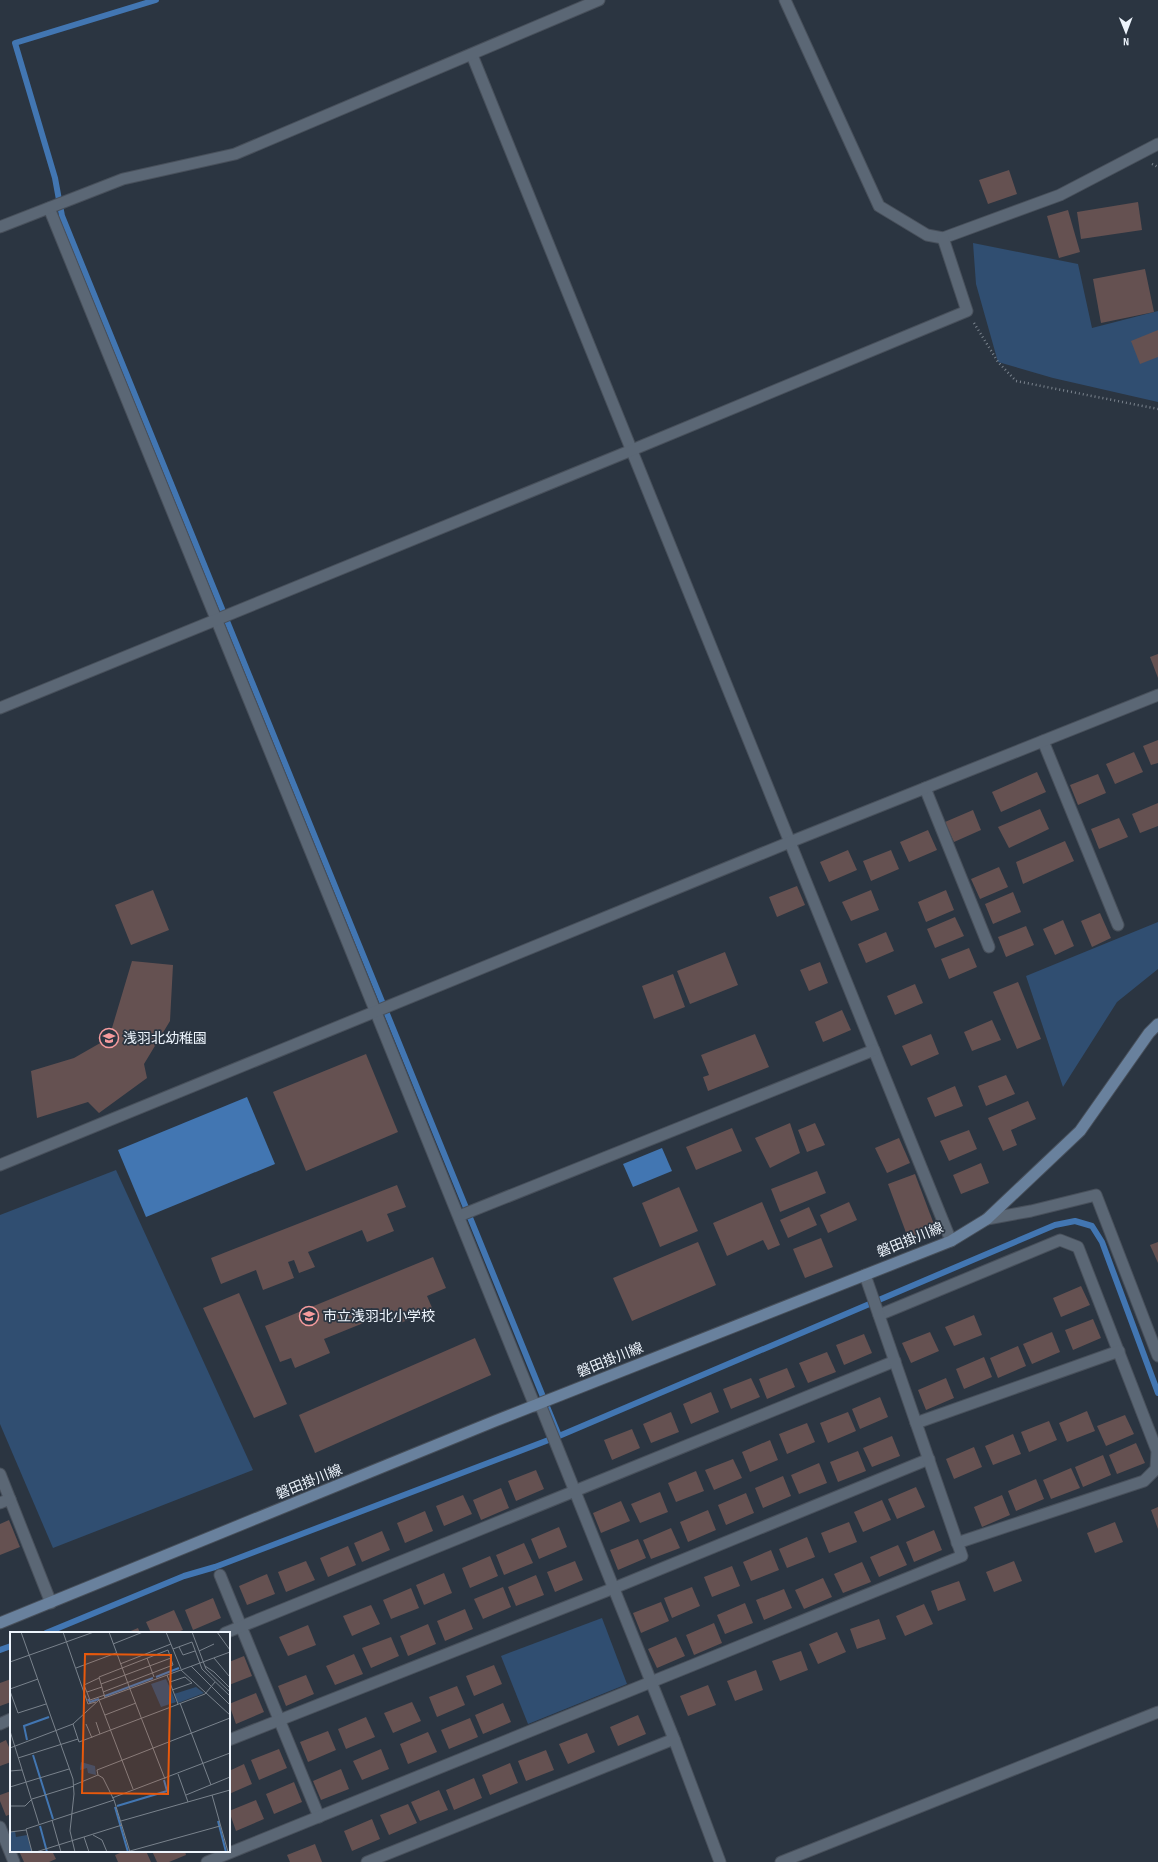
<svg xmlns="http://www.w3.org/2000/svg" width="1158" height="1862" font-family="'Sofia Sans Condensed','Noto Sans JP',sans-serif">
	<rect width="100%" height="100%" fill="#2b3541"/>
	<g fill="#304e71">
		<path d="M 973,243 L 1078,264 L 1092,328 L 1158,311 L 1158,402 L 1053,378 L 998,362 L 976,284 Z"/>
		<path d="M 1158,922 L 1158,969 L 1117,1002 L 1063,1087 L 1026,976 Z"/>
		<path d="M 116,1170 L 253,1470 L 53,1548 L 0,1424 L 0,1215 Z"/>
		<path d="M 602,1618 L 627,1684 L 528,1724 L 501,1656 Z"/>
	</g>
	<g fill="#4276b2">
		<path d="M 247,1097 L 275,1164 L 146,1217 L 118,1150 Z"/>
		<path d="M 662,1148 L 672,1171 L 633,1187 L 623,1164 Z"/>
	</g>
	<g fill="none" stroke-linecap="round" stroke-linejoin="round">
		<g stroke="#4276b2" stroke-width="6">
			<path d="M 156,0 L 15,43 L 55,178 L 62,216 L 559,1436"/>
			<path d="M 46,1633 L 184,1576 L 215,1567 L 559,1436 L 1055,1225 L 1075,1221 L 1092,1226 L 1102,1242 L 1158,1393"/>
			<path d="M 0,1650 L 11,1646"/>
		</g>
	</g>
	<g fill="#655151">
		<path d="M 1009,170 L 1017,194 L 988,204 L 979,180 Z"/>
		<path d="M 1138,202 L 1142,230 L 1081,239 L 1077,212 Z"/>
		<path d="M 1068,210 L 1080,252 L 1059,258 L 1047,216 Z"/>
		<path d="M 1145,269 L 1154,312 L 1101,323 L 1093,279 Z"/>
		<path d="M 1158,330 L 1158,357 L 1140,364 L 1131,341 Z"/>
		<path d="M 1158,654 L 1158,678 L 1150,657 Z"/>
		<path d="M 1158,740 L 1158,763 L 1151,765 L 1143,746 Z"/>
		<path d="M 1134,752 L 1143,772 L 1115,784 L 1106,764 Z"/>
		<path d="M 1037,772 L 1046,792 L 1001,812 L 992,792 Z"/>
		<path d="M 1098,774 L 1106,793 L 1078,805 L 1070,785 Z"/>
		<path d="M 1158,803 L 1158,826 L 1140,833 L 1132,814 Z"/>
		<path d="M 1040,809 L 1049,829 L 1009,848 L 998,827 Z"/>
		<path d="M 973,810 L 981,830 L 954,842 L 945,822 Z"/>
		<path d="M 1119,818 L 1128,837 L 1099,849 L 1091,829 Z"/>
		<path d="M 928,830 L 937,850 L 909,862 L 900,842 Z"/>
		<path d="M 1065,841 L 1074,861 L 1023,884 L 1016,862 Z"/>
		<path d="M 848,850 L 857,870 L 829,882 L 820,862 Z"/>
		<path d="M 891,850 L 899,869 L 871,881 L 863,861 Z"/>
		<path d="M 999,867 L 1008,887 L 980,899 L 971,879 Z"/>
		<path d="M 797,886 L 805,905 L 777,917 L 769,897 Z"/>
		<path d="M 153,890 L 169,930 L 131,945 L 115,905 Z"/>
		<path d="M 871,890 L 879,910 L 851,921 L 842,902 Z"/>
		<path d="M 946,890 L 954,910 L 926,922 L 918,902 Z"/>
		<path d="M 1013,892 L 1021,912 L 993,924 L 985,904 Z"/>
		<path d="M 1100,913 L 1111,938 L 1092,947 L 1081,921 Z"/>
		<path d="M 955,917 L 964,936 L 935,948 L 927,929 Z"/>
		<path d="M 1063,920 L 1074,946 L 1055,955 L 1043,929 Z"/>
		<path d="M 1026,926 L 1034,945 L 1006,957 L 998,937 Z"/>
		<path d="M 886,932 L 894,951 L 866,963 L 858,944 Z"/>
		<path d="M 969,948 L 977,967 L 949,979 L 941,959 Z"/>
		<path d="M 725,952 L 738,985 L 690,1004 L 677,971 Z"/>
		<path d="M 132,961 L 173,965 L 170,1021 L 144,1064 L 147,1078 L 99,1113 L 88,1102 L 37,1118 L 31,1071 L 74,1058 L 109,1038 Z"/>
		<path d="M 820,962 L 828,983 L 809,991 L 800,970 Z"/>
		<path d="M 673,974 L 685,1007 L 654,1019 L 642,986 Z"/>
		<path d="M 1018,982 L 1041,1039 L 1017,1049 L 993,992 Z"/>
		<path d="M 915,984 L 923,1003 L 895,1015 L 887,996 Z"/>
		<path d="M 842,1010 L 851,1030 L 823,1042 L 815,1022 Z"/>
		<path d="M 992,1020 L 1001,1040 L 972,1051 L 964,1032 Z"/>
		<path d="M 755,1034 L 769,1067 L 708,1091 L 703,1077 L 709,1075 L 701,1055 Z"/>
		<path d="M 931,1034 L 939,1054 L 911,1066 L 902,1046 Z"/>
		<path d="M 366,1054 L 398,1132 L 306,1171 L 273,1092 Z"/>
		<path d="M 1006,1075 L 1015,1094 L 986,1106 L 978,1086 Z"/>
		<path d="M 955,1086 L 963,1106 L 935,1117 L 927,1098 Z"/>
		<path d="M 1028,1101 L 1036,1119 L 1011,1130 L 1017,1145 L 1003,1151 L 988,1118 Z"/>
		<path d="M 790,1123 L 800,1153 L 770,1168 L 755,1138 Z"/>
		<path d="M 815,1123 L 825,1145 L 807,1152 L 798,1130 Z"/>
		<path d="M 732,1128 L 742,1151 L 696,1170 L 686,1147 Z"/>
		<path d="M 969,1130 L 977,1149 L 949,1161 L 940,1141 Z"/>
		<path d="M 899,1138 L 910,1163 L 887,1173 L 875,1148 Z"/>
		<path d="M 981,1163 L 989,1183 L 961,1194 L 953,1175 Z"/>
		<path d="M 817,1171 L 826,1193 L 780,1212 L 771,1189 Z"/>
		<path d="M 915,1174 L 935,1227 L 908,1238 L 888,1184 Z"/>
		<path d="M 397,1185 L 406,1207 L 387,1214 L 394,1231 L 367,1242 L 362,1230 L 308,1252 L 315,1267 L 299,1273 L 294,1260 L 288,1262 L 294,1278 L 263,1290 L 256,1270 L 221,1284 L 211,1258 Z"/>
		<path d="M 679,1187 L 698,1231 L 660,1247 L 642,1203 Z"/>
		<path d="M 762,1202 L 780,1245 L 768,1250 L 763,1240 L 727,1256 L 713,1223 Z"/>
		<path d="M 849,1202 L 857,1220 L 828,1233 L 820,1215 Z"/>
		<path d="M 809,1207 L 817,1225 L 788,1238 L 780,1220 Z"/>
		<path d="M 821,1238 L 833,1267 L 805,1278 L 793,1249 Z"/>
		<path d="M 698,1242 L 716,1285 L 632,1321 L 613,1278 Z"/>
		<path d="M 1158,1242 L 1158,1263 L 1150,1245 Z"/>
		<path d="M 433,1257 L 446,1288 L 427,1296 L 433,1310 L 398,1324 L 393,1311 L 324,1339 L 330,1353 L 295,1368 L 291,1358 L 280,1362 L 265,1326 Z"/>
		<path d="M 1081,1286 L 1090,1305 L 1061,1317 L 1053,1298 Z"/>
		<path d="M 239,1293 L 287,1404 L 254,1418 L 203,1308 Z"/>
		<path d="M 974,1315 L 982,1335 L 954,1346 L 945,1327 Z"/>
		<path d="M 1093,1319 L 1101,1338 L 1073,1350 L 1065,1330 Z"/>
		<path d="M 930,1332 L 939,1351 L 911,1363 L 902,1343 Z"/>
		<path d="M 1052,1332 L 1060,1352 L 1032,1364 L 1023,1344 Z"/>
		<path d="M 864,1334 L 872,1353 L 844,1365 L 836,1345 Z"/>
		<path d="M 475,1338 L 491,1375 L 315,1453 L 299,1415 Z"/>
		<path d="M 1018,1346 L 1026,1366 L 998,1378 L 990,1358 Z"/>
		<path d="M 827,1352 L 836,1372 L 808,1383 L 799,1363 Z"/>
		<path d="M 984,1357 L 992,1377 L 964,1389 L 956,1369 Z"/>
		<path d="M 787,1368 L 795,1387 L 767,1399 L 759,1379 Z"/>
		<path d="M 751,1378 L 760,1397 L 731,1409 L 723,1389 Z"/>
		<path d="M 946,1378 L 954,1398 L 926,1410 L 918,1390 Z"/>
		<path d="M 711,1392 L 719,1412 L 691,1424 L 683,1404 Z"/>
		<path d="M 880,1397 L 888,1417 L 860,1429 L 852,1409 Z"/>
		<path d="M 1087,1411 L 1095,1431 L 1067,1442 L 1059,1423 Z"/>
		<path d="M 671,1412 L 679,1432 L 651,1443 L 643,1424 Z"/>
		<path d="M 848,1412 L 856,1431 L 828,1443 L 820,1423 Z"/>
		<path d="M 1125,1415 L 1134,1434 L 1106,1446 L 1097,1426 Z"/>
		<path d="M 1049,1421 L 1057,1440 L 1029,1452 L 1021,1432 Z"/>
		<path d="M 807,1423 L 815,1442 L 787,1454 L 779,1434 Z"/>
		<path d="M 632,1429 L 640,1448 L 612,1460 L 604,1440 Z"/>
		<path d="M 1013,1434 L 1021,1454 L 993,1465 L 985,1446 Z"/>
		<path d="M 892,1436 L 900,1456 L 872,1467 L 863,1448 Z"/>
		<path d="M 770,1440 L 778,1460 L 750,1472 L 742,1452 Z"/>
		<path d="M 1136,1443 L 1145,1463 L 1117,1474 L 1109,1455 Z"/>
		<path d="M 974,1447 L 982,1467 L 954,1479 L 946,1459 Z"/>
		<path d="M 858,1451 L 866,1471 L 838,1482 L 830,1462 Z"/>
		<path d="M 1103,1455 L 1111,1475 L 1083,1487 L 1075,1467 Z"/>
		<path d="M 733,1459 L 742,1478 L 714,1490 L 705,1470 Z"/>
		<path d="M 819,1463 L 827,1483 L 799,1494 L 791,1475 Z"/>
		<path d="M 1071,1468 L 1080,1488 L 1051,1499 L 1043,1480 Z"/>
		<path d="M 536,1470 L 544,1489 L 516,1501 L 508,1481 Z"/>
		<path d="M 696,1471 L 704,1491 L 676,1502 L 668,1483 Z"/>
		<path d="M 783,1476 L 791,1496 L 763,1508 L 755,1488 Z"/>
		<path d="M 1036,1479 L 1044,1499 L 1016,1511 L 1008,1491 Z"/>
		<path d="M 916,1487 L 925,1507 L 897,1519 L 888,1499 Z"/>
		<path d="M 501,1488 L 509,1508 L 481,1520 L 473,1500 Z"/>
		<path d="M 660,1492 L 668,1512 L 640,1523 L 631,1504 Z"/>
		<path d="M 746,1493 L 754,1513 L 726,1525 L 718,1505 Z"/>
		<path d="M 463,1495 L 472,1514 L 444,1526 L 436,1506 Z"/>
		<path d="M 1002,1495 L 1010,1515 L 982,1527 L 974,1507 Z"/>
		<path d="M 882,1500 L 891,1520 L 863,1532 L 854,1512 Z"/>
		<path d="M 621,1501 L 630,1521 L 601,1533 L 593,1513 Z"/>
		<path d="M 1158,1507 L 1158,1529 L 1151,1510 Z"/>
		<path d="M 708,1510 L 716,1530 L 688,1542 L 680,1522 Z"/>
		<path d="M 425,1511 L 433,1531 L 405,1543 L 397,1523 Z"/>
		<path d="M 9,1520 L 20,1547 L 0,1555 L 0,1524 Z"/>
		<path d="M 849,1522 L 857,1542 L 829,1553 L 821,1533 Z"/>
		<path d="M 1115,1522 L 1123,1542 L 1095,1553 L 1087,1533 Z"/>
		<path d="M 559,1527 L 567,1547 L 539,1559 L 531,1539 Z"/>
		<path d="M 671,1528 L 680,1548 L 651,1559 L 643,1540 Z"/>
		<path d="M 934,1530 L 942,1550 L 914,1562 L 906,1542 Z"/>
		<path d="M 382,1531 L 390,1550 L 362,1562 L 354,1543 Z"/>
		<path d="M 807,1537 L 815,1557 L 787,1568 L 779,1549 Z"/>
		<path d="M 638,1539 L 646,1558 L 618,1570 L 610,1550 Z"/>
		<path d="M 524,1543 L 533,1563 L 504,1575 L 496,1555 Z"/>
		<path d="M 898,1545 L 907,1565 L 879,1577 L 870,1557 Z"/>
		<path d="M 348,1546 L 356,1565 L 328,1577 L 320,1558 Z"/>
		<path d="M 771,1550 L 779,1570 L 751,1581 L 743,1562 Z"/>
		<path d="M 490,1556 L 498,1576 L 470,1588 L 462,1568 Z"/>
		<path d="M 306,1561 L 315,1580 L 286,1592 L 278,1572 Z"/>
		<path d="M 575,1561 L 583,1580 L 555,1592 L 547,1572 Z"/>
		<path d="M 1014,1561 L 1022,1581 L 994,1592 L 986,1572 Z"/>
		<path d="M 862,1562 L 871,1582 L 843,1593 L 834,1574 Z"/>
		<path d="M 732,1566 L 740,1586 L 712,1597 L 704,1577 Z"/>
		<path d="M 444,1573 L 452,1593 L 424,1605 L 416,1585 Z"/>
		<path d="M 267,1574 L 275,1594 L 247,1605 L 239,1586 Z"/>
		<path d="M 536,1575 L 544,1595 L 516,1606 L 508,1587 Z"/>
		<path d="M 823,1578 L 832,1597 L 804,1609 L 795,1590 Z"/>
		<path d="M 959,1581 L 966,1600 L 938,1611 L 931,1591 Z"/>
		<path d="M 503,1587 L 511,1607 L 483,1619 L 474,1599 Z"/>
		<path d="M 692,1587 L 700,1606 L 672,1618 L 664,1598 Z"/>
		<path d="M 411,1588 L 419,1608 L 391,1619 L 383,1600 Z"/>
		<path d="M 784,1589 L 792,1608 L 764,1620 L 756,1600 Z"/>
		<path d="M 213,1598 L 221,1618 L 193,1630 L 185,1610 Z"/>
		<path d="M 661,1602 L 669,1621 L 641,1633 L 633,1613 Z"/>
		<path d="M 745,1603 L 753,1623 L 725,1634 L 717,1615 Z"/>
		<path d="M 924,1604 L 933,1624 L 905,1636 L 896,1616 Z"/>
		<path d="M 371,1605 L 380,1624 L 352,1636 L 343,1616 Z"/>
		<path d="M 465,1609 L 473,1629 L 445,1641 L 437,1621 Z"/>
		<path d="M 174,1610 L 183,1630 L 175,1633 L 151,1633 L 146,1622 Z"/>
		<path d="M 879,1619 L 886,1639 L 857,1649 L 850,1629 Z"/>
		<path d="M 714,1623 L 722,1643 L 694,1655 L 686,1635 Z"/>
		<path d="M 428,1624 L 436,1644 L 408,1656 L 400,1636 Z"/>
		<path d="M 308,1625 L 316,1645 L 288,1656 L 279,1637 Z"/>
		<path d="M 138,1628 L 140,1633 L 126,1633 Z"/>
		<path d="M 837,1632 L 846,1652 L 818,1664 L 809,1644 Z"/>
		<path d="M 391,1637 L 399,1656 L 371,1668 L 362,1648 Z"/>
		<path d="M 676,1637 L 685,1656 L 657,1668 L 648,1649 Z"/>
		<path d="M 801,1651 L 808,1670 L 780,1681 L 772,1661 Z"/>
		<path d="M 354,1654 L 363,1674 L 335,1685 L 326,1666 Z"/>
		<path d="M 244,1656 L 252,1676 L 229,1685 L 229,1662 Z"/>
		<path d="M 494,1665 L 502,1684 L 474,1696 L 466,1676 Z"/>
		<path d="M 756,1670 L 763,1690 L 735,1701 L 727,1681 Z"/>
		<path d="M 306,1675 L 314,1694 L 286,1706 L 278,1686 Z"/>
		<path d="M 11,1679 L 11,1702 L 0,1706 L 0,1683 Z"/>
		<path d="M 708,1685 L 716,1705 L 688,1716 L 680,1696 Z"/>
		<path d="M 457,1686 L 465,1705 L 437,1717 L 429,1697 Z"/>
		<path d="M 256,1693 L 264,1712 L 236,1724 L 229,1704 Z"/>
		<path d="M 412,1702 L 421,1721 L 393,1733 L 384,1713 Z"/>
		<path d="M 503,1703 L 511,1722 L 483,1734 L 475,1715 Z"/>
		<path d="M 638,1715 L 646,1734 L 618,1746 L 610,1727 Z"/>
		<path d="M 366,1717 L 375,1737 L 346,1749 L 338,1729 Z"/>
		<path d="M 470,1718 L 478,1737 L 449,1749 L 441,1730 Z"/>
		<path d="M 328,1731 L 336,1750 L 308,1762 L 300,1742 Z"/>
		<path d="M 428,1732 L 437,1752 L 408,1764 L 400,1744 Z"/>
		<path d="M 587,1733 L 595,1752 L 568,1764 L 559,1744 Z"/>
		<path d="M 6,1740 L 11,1752 L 11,1762 L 0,1766 L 0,1743 Z"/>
		<path d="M 279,1749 L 287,1768 L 259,1780 L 251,1760 Z"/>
		<path d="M 381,1749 L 389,1769 L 362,1780 L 353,1761 Z"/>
		<path d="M 546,1750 L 554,1770 L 526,1781 L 518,1761 Z"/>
		<path d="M 510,1763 L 518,1783 L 490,1795 L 482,1775 Z"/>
		<path d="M 244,1764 L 252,1784 L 229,1794 L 229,1771 Z"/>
		<path d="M 341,1769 L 349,1789 L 321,1800 L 313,1781 Z"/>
		<path d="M 474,1778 L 482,1798 L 454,1810 L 446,1790 Z"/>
		<path d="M 294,1782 L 302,1802 L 274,1814 L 266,1794 Z"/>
		<path d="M 439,1790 L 448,1810 L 420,1821 L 411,1802 Z"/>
		<path d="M 11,1791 L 11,1814 L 6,1816 L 0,1801 L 0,1795 Z"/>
		<path d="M 256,1800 L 264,1819 L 236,1831 L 229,1811 Z"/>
		<path d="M 408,1804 L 417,1823 L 389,1835 L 380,1815 Z"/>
		<path d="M 372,1819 L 380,1839 L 352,1851 L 344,1831 Z"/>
		<path d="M 315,1844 L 322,1862 L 290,1862 L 287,1855 Z"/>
		<path d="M 19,1851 L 52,1851 L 56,1859 L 49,1862 L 24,1862 Z"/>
		<path d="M 125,1851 L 146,1851 L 151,1862 L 118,1862 L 115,1855 Z"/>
		<path d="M 152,1851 L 185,1851 L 186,1855 L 169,1862 L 157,1862 Z"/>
	</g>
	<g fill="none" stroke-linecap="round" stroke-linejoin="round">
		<defs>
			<g id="minor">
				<path d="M 785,0 L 879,206 L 927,235 L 943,238 L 1060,195 L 1158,144"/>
				<path d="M 472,55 L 951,1241"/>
				<path d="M 49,208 C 210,607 375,1006 535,1406"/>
				<path d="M 0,227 L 123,179 L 235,154 L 599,0"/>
				<path d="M 0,708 L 632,450 L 967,311 L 943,238"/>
				<path d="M 1043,741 L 1118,925"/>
				<path d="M 925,788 L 989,947"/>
				<path d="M 0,1165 L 790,842 L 1158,695"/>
				<path d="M 459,1216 L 874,1050"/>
				<path d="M 987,1219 L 1031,1211 L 1096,1195 L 1158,1356"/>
				<path d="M 879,1315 L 1060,1240 L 1078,1247 L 1157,1451 L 1156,1469 L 1144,1481 L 957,1543"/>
				<path d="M 916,1423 L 1119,1351"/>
				<path d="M 0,1474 L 51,1603"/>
				<path d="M 0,1503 L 10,1499"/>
				<path d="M 220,1575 L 319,1817"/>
				<path d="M 225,1633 L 895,1361"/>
				<path d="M 0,1724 L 11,1719"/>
				<path d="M 229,1740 L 614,1588 L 929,1459"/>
				<path d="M 0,1827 L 14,1862"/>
				<path d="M 207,1862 L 962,1556 L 865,1275"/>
				<path d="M 367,1862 L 674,1739"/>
				<path d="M 781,1862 L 1158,1712"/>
			</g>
			<path id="tertiary" d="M 540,1404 L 674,1739 L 720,1862"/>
			<path id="secondary" d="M 0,1623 L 495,1421 L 951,1241 L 987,1219 L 1080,1131 L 1149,1033 L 1158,1024"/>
		</defs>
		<use href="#minor" stroke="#48505b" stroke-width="13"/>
		<use href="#tertiary" stroke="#48505b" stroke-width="13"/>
		<use href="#secondary" stroke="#48505b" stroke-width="13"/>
		<g stroke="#7b848e" stroke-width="2.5" stroke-dasharray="1 3" stroke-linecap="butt">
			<path d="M 1152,164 L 1158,167"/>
			<path d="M 974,323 L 998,362 L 1016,381 L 1158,409"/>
		</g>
		<use href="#minor" stroke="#5b6775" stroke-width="11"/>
		<use href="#tertiary" stroke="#5b6775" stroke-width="11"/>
		<use href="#secondary" stroke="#69819d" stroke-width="11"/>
	</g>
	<defs>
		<symbol id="school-ring" viewBox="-11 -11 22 22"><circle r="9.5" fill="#2b3541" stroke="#f59b9d" stroke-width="1.5"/><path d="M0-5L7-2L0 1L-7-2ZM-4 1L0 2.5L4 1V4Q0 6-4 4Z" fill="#f59b9d"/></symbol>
	</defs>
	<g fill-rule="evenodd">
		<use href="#school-ring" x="98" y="1027" width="22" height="22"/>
		<use href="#school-ring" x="298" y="1305" width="22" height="22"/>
	</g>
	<g text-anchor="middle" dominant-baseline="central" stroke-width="3.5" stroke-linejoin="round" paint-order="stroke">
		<g font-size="14" fill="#eef5fd" stroke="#2b3541" text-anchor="start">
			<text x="123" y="1038">浅羽北幼稚園</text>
			<text x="323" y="1316">市立浅羽北小学校</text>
		</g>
		<g font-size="14" fill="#eef5fd" stroke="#2b3541">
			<text transform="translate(910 1240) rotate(-22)">磐田掛川線</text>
			<text transform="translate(610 1360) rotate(-22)">磐田掛川線</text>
			<text transform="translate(309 1482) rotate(-22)">磐田掛川線</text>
		</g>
	</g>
	<g transform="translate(10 1632)">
		<rect width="220" height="220" fill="#2b3541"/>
		<path d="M 156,47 L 166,70 L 151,75 L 141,52 ZM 186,55 L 194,61 L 168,71 L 164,62 ZM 71,130 L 85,134 L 86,143 L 78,141 L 77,136 L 70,138 ZM 5,199 L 6,205 L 17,203 L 22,220 L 0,220 L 0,200 Z" fill="#304e71"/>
		<path fill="none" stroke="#4276b2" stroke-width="2" d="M 146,45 L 169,36M 95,64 L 143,46M 78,67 L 80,70 L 89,67M 17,108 L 14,94 L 39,85M 23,123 L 43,187M 107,174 L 157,159 L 154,148M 105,175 L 118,220M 208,189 L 216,220M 30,194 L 37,220"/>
		<path fill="none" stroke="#79828c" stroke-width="1" d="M 11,0 L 63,147 L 64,162 L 60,199 L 65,220M 53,0 L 78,72 L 86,70M 99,0 L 120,57M 156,0 L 171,37M 182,0 L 196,37 L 220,60M 207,0 L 220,18M 103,12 L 133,0M 169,15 L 173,23 L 185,19M 163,17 L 182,10 L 192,37 L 220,64M 189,19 L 204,12M 137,26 L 144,45M 204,26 L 219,44M 0,30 L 84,0M 110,32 L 161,12M 181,34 L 220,73M 195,34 L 204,40 L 220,56M 66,36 L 106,21M 171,38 L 220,83M 157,43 L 168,72M 89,46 L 74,53 L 80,68 L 95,63M 160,50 L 175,45 L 182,51 L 162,58M 91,52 L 161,26M 0,57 L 28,47M 120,57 L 155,147M 0,59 L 8,81 L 36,72M 77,60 L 92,55M 93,60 L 163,33 L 158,18 L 89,45 L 95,66M 89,68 L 123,157M 170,71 L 201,153M 95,83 L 126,71M 86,90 L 90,102M 63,92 L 69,110 L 195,62 L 205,50M 76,92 L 82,106M 0,99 L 29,192M 0,116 L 63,92 L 89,68 L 220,20M 8,126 L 68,107M 0,139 L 12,138M 168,142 L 178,170M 88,143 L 87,138 L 220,86M 64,153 L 88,143 L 93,146 L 104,168 L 120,220M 0,155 L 59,137M 176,163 L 220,145M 202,163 L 218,220M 102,166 L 220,121M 0,174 L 15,174 L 22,167 L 64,154M 42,188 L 51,220M 111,189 L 220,158M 0,200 L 16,198M 83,203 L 92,208 L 97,220M 74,205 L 79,220M 120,219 L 210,194M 22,220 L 16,197 L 104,168M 26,220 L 112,193"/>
		<path fill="#e8590c" fill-opacity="0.15" stroke="#e8590c" stroke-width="2" d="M 75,22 L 161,23 L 158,162 L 72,161 Z"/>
		<rect width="220" height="220" fill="none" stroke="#eef5fd" stroke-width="2"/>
	</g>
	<g transform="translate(1126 32) rotate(179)" stroke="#2b3541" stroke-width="3" paint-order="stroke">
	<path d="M0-3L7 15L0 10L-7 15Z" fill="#eef5fd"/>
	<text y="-6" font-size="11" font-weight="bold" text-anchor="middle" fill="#eef5fd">N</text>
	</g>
</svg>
